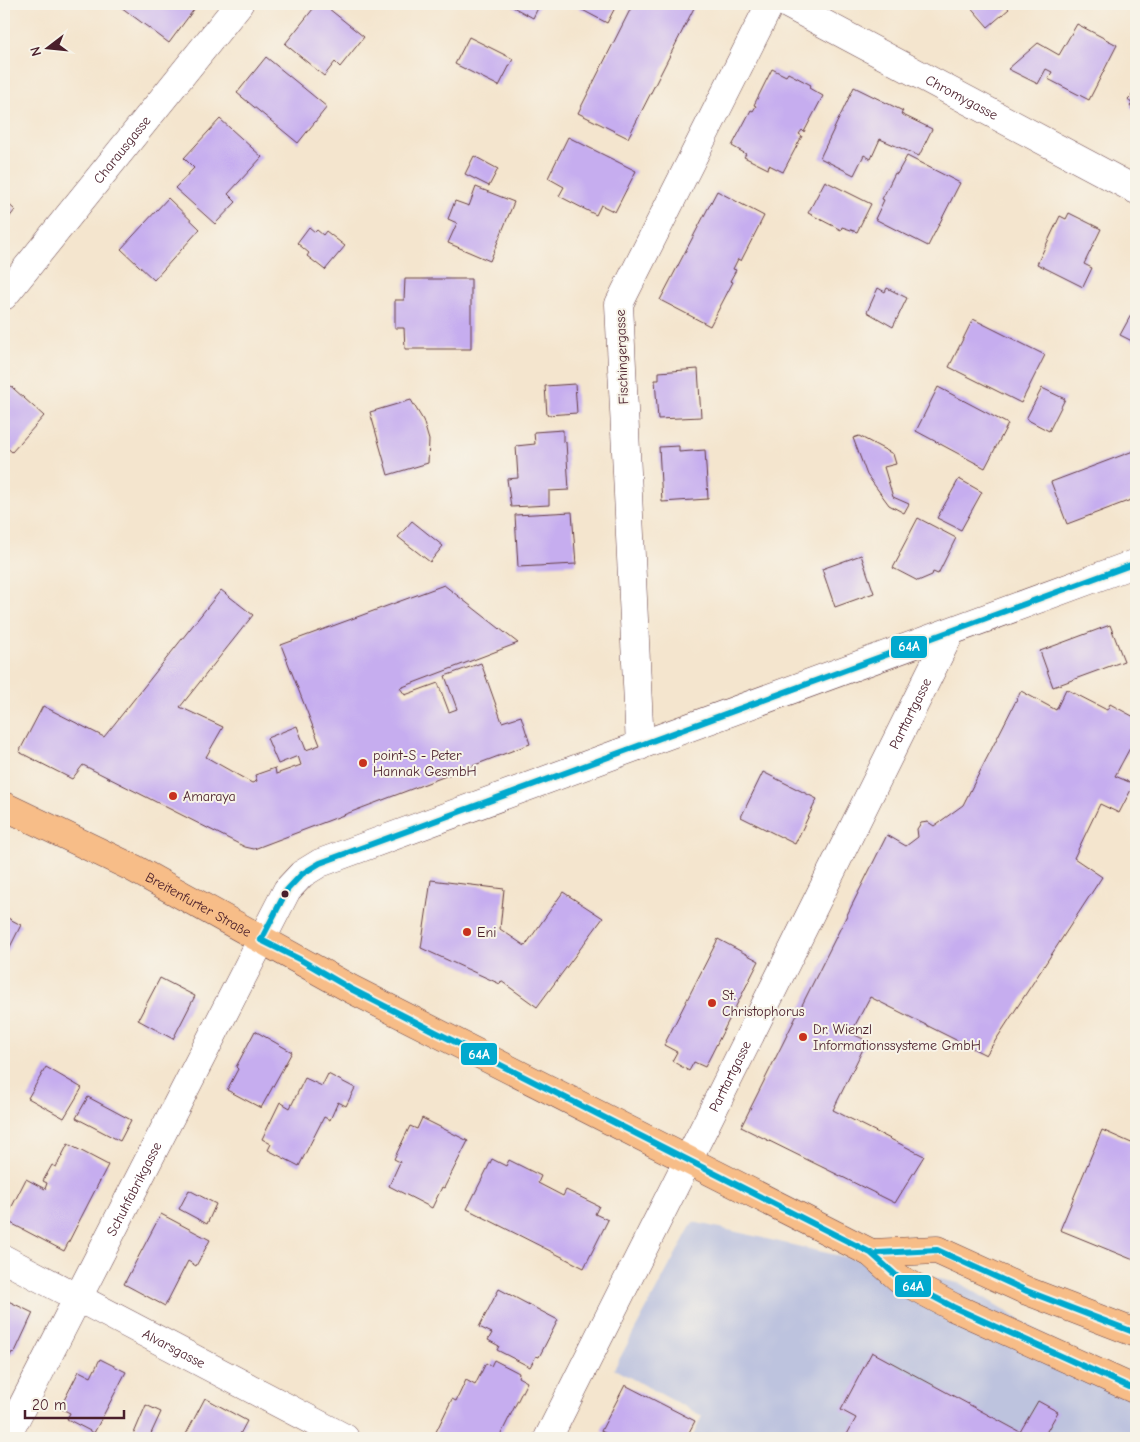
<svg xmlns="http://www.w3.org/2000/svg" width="1140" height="1442" font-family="'Comic Neue',sans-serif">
	<rect width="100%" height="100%" fill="#f7f3e8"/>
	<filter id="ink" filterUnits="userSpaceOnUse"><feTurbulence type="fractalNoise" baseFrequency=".02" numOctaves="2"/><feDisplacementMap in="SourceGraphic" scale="10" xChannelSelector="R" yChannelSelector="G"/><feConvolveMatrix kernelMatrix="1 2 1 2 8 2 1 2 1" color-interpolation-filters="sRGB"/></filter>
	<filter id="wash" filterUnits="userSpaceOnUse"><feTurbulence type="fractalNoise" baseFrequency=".0096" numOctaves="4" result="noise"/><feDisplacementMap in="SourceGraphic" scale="20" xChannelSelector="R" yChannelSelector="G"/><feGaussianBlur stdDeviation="1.12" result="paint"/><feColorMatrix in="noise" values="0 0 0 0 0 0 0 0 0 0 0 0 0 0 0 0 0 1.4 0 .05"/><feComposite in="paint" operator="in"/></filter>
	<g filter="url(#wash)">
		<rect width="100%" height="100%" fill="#f4e5ce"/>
		<path fill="#bdc3de" d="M 693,1222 L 962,1284 L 1136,1391 L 1136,1438 L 692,1438 L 702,1416 L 614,1369 Z"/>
		<g id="blocks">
			<g fill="#c6adef">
				<path d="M 117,4 L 198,4 L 169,43 Z"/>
				<path d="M 317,4 L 323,4 L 364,37 L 340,67 L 335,62 L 324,76 L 285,44 Z"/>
				<path d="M 515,4 L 543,4 L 541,7 L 539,6 L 533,18 L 513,7 Z"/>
				<path d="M 571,4 L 617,4 L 607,23 Z"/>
				<path d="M 633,4 L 690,4 L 695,6 L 628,138 L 578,113 Z"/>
				<path d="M 968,4 L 1005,4 L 1009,9 L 988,27 Z"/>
				<path d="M 1077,24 L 1117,45 L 1089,100 L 1048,79 L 1052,72 L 1046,69 L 1038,84 L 1008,69 L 1038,43 L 1059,55 Z"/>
				<path d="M 469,37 L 513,59 L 499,86 L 455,64 Z"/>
				<path d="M 266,57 L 327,107 L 298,143 L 237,93 Z"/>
				<path d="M 772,69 L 786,76 L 788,73 L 811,85 L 809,88 L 823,96 L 804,132 L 802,130 L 799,134 L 802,136 L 783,172 L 769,165 L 768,169 L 744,157 L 746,154 L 732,146 L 751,110 L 753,111 L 756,106 L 754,105 Z"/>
				<path d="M 854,87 L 903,111 L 901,114 L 932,129 L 919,156 L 880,139 L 871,159 L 864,155 L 854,175 L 820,158 Z"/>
				<path d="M 1136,91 L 1136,114 L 1130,106 L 1132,104 L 1128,99 Z"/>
				<path d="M 220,119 L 262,157 L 228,194 L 236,202 L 215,224 L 175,188 L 194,168 L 184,158 Z"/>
				<path d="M 568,137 L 636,171 L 615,212 L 601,205 L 596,215 L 559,196 L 564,187 L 548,178 Z"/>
				<path d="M 474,156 L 498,169 L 489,186 L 465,174 Z"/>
				<path d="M 907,156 L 960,183 L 928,246 L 875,219 L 884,200 L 882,199 L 895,173 L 897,174 Z"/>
				<path d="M 825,181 L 871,204 L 857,232 L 842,227 L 841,230 L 808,213 Z"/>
				<path d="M 476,187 L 514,202 L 490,261 L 448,243 L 457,223 L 448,219 L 455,201 L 469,206 Z"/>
				<path d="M 717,191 L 764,216 L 741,261 L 738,259 L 733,269 L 736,270 L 730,281 L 733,282 L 710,326 L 660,300 Z"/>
				<path d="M 168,198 L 200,229 L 154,280 L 121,249 Z"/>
				<path d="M 4,200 L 15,210 L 4,224 Z"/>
				<path d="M 1069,213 L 1101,229 L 1084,264 L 1092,268 L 1083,287 L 1037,264 L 1060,216 L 1066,219 Z"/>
				<path d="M 309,227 L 315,232 L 317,230 L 323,235 L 326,231 L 345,246 L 325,270 L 307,256 L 309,253 L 297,243 Z"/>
				<path d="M 405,279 L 471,279 L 471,349 L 405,349 L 404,328 L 395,328 L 395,300 L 404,300 Z"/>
				<path d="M 878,288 L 885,292 L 887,288 L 907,298 L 893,327 L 867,312 Z"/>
				<path d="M 1131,315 L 1136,318 L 1136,343 L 1120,335 Z"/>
				<path d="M 973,319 L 1045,355 L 1021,403 L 949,367 Z"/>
				<path d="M 698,369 L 701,417 L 658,419 L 655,380 L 659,380 L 659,372 Z"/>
				<path d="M 4,380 L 44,416 L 12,452 L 4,445 Z"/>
				<path d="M 575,384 L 577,413 L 547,415 L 545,386 Z"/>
				<path d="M 938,387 L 1008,424 L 985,468 L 916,431 Z"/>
				<path d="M 1042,388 L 1065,399 L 1049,431 L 1026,419 Z"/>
				<path d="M 411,400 L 423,420 L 429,440 L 428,463 L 388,475 L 370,412 Z"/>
				<path d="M 563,430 L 563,443 L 566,442 L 569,490 L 549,491 L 549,505 L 511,507 L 507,479 L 518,478 L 516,446 L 535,444 L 534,432 Z"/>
				<path d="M 859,436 L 893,454 L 896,464 L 884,467 L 893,497 L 909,504 L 904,513 L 889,505 L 867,475 L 853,438 Z"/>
				<path d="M 679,446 L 679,452 L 705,450 L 708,499 L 662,502 L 659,447 Z"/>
				<path d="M 1136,450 L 1136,498 L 1067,524 L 1051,482 Z"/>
				<path d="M 959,479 L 982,492 L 961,530 L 937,518 Z"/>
				<path d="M 572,512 L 576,564 L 518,567 L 515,515 Z"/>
				<path d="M 918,518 L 956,538 L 938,574 L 933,572 L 932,575 L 918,581 L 893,568 L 900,555 L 899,554 Z"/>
				<path d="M 412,521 L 443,546 L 430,562 L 398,537 Z"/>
				<path d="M 861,555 L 874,593 L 835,607 L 822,569 Z"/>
				<path d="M 444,585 L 518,643 L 400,688 L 405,695 L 438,683 L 449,712 L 457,709 L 445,676 L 481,663 L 502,722 L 521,716 L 530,744 L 254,849 L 245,847 L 83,765 L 72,779 L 19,752 L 43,706 L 104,737 L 221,590 L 253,615 L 180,707 L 223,727 L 206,757 L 252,783 L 257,781 L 255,775 L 275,768 L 276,774 L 301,765 L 298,756 L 278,764 L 267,738 L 297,726 L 306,750 L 320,745 L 281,645 Z"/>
				<path d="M 1110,625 L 1124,661 L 1053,687 L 1040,651 Z"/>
				<path d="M 1066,689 L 1107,710 L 1110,704 L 1136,718 L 1136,751 L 1130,748 L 1115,776 L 1134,784 L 1119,813 L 1100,804 L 1074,858 L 1102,877 L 986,1055 L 870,997 L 851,1033 L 867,1041 L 833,1110 L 924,1156 L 895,1203 L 741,1127 L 887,835 L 906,846 L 918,837 L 917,829 L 921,823 L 928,822 L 934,826 L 963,805 L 1021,691 L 1056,710 Z"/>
				<path d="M 763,772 L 817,799 L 795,844 L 741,817 Z"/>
				<path d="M 431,880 L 504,889 L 500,929 L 525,946 L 563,892 L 603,918 L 537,1007 L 501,981 L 500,984 L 421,948 Z"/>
				<path d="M 4,916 L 21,925 L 4,959 Z"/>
				<path d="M 718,939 L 759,961 L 705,1067 L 694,1062 L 689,1071 L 672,1061 L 677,1052 L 664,1045 Z"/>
				<path d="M 160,978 L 195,996 L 173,1039 L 138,1020 Z"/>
				<path d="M 255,1031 L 292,1052 L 261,1108 L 227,1090 L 238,1069 L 236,1067 Z"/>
				<path d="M 46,1067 L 82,1088 L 64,1118 L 28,1098 Z"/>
				<path d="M 328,1074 L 355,1088 L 346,1106 L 338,1102 L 330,1120 L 324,1117 L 299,1166 L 268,1150 L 271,1144 L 262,1139 L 280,1102 L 290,1108 L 305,1078 L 322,1086 Z"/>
				<path d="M 88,1097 L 131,1120 L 120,1141 L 76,1118 Z"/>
				<path d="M 422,1118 L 468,1141 L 444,1188 L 442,1187 L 432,1208 L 389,1186 L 400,1162 L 394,1159 L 410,1126 L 417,1129 Z"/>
				<path d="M 1102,1130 L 1136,1145 L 1135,1163 L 1136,1164 L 1136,1261 L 1060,1230 Z"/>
				<path d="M 68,1144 L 108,1165 L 64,1251 L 5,1220 L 26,1179 L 45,1189 L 47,1183 L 43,1181 L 52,1165 L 56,1167 Z"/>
				<path d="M 492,1159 L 506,1166 L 509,1160 L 541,1176 L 538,1183 L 563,1196 L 566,1190 L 599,1206 L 595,1214 L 608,1220 L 584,1268 L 467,1209 Z"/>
				<path d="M 189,1190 L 216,1204 L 207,1224 L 179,1209 Z"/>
				<path d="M 161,1214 L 210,1240 L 196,1266 L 188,1261 L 165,1306 L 124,1284 Z"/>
				<path d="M 499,1289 L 558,1320 L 539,1357 L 536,1356 L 530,1367 L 497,1350 L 499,1346 L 488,1340 L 492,1333 L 479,1327 Z"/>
				<path d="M 4,1299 L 33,1313 L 14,1354 L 12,1352 L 9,1358 L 4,1356 Z"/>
				<path d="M 872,1352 L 1020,1432 L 1038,1401 L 1058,1412 L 1043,1438 L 845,1438 L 856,1418 L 841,1410 Z"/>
				<path d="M 100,1359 L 126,1372 L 94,1433 L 67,1419 L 70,1413 L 60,1408 L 79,1371 L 91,1377 Z"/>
				<path d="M 494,1360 L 519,1373 L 518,1377 L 527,1382 L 499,1438 L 433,1438 L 452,1399 L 456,1401 L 466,1380 L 475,1385 L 486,1363 L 491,1366 Z"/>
				<path d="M 625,1385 L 695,1421 L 686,1438 L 615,1438 L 601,1431 Z"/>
				<path d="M 205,1398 L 247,1421 L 238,1438 L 184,1438 Z"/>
				<path d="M 146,1405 L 161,1412 L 149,1438 L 132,1438 Z"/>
			</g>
		</g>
	</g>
	<g filter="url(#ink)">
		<use href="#blocks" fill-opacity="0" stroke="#643d43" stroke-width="1"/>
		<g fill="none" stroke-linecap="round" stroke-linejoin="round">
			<defs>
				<g id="minor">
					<path id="s1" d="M 787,4 L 1136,190"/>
					<path id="s2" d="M 4,296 L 239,4"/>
					<path d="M 640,746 L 619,304 L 770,4"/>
					<path id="s3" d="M 4,1259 L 345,1438"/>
					<path id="s4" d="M 6,1438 L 287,890 L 302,874 L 320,863 L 1136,563"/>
					<path id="s5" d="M 548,1438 L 705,1126 L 950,633"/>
				</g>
				<g id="major">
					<path id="s6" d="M 4,806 L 133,868 L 351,989 L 871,1253 L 900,1279 L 953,1307 L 1136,1390"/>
					<path d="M 871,1253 L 937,1250 L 1027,1291 L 1136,1333"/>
				</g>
			</defs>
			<use href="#minor" stroke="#643d43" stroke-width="29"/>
			<use href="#major" stroke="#643d43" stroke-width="29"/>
			<use href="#minor" stroke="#fff" stroke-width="28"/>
			<use href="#major" stroke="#f7bd88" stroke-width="28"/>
			<defs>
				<g id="bus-1">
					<path d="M 261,940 L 301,960 L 351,989 L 871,1253 L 900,1279 L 953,1307 L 1136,1390"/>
					<path d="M 261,940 L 287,890 L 302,874 L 320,863 L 1136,563"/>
					<path d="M 878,1253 L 937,1250 L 1027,1291 L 1136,1333"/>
				</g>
			</defs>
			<use href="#bus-1" stroke="#f7f3e8" stroke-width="10"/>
			<use href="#bus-1" stroke="#00a9ce" stroke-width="6"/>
		</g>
	</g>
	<g fill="#c8321e" stroke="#f7f3e8" stroke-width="2">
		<circle cx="363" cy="763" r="5"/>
		<circle cx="173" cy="796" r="5"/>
		<circle cx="467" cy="932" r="5"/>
		<circle cx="712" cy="1003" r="5"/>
		<circle cx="803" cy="1037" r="5"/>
	</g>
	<circle fill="#4a1f2b" stroke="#f7f3e8" stroke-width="2" cx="285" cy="894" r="4.5"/>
	<g text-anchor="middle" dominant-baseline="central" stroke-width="4" stroke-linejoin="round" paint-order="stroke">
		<g font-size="14" fill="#4a1f2b" stroke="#f7f3e8">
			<text stroke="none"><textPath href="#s1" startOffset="198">Chromygasse</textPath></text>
			<text stroke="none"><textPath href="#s2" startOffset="188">Charausgasse</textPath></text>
			<text transform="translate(622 357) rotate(-92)">Fischingergasse</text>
			<text stroke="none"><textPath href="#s5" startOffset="810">Parttartgasse</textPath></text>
			<text stroke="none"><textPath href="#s6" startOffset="218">Breitenfurter Straße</textPath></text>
			<text stroke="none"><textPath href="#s5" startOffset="405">Parttartgasse</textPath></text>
			<text stroke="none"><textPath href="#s4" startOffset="280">Schuhfabrikgasse</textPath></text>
			<text stroke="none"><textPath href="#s3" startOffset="192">Alvarsgasse</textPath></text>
		</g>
		<g font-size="14" fill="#4a1f2b" stroke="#f7f3e8" text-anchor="start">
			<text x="373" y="755">point-S - Peter<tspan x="373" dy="16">Hannak GesmbH</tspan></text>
			<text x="183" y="796">Amaraya</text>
			<text x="477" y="932">Eni</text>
			<text x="722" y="995">St.<tspan x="722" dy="16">Christophorus</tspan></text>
			<text x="813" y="1029">Dr. Wienzl<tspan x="813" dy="16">Informationssysteme GmbH</tspan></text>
		</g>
	</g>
	<g stroke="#f7f3e8" stroke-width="2">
		<rect x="890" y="635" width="38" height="24" rx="5" fill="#00a9ce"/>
		<rect x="460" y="1042" width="38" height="24" rx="5" fill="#00a9ce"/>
		<rect x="894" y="1274" width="38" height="24" rx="5" fill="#00a9ce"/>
	</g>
	<g font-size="14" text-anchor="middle" font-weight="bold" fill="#fff">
		<text x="909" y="651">64A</text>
		<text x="479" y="1059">64A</text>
		<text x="913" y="1291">64A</text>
	</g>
	<rect width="1140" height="1442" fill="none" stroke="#f7f3e8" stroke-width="20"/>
	<g transform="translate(48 48) rotate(254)" stroke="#f7f3e8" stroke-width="4" paint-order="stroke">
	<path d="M0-4L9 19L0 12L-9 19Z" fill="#4a1f2b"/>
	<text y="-8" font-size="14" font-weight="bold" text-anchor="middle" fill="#4a1f2b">N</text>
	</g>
	<path d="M25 1410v8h99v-8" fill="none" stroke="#4a1f2b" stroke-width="2.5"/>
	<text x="32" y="1410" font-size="15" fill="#4a1f2b" stroke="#f7f3e8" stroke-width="4" paint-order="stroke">20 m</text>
</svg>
